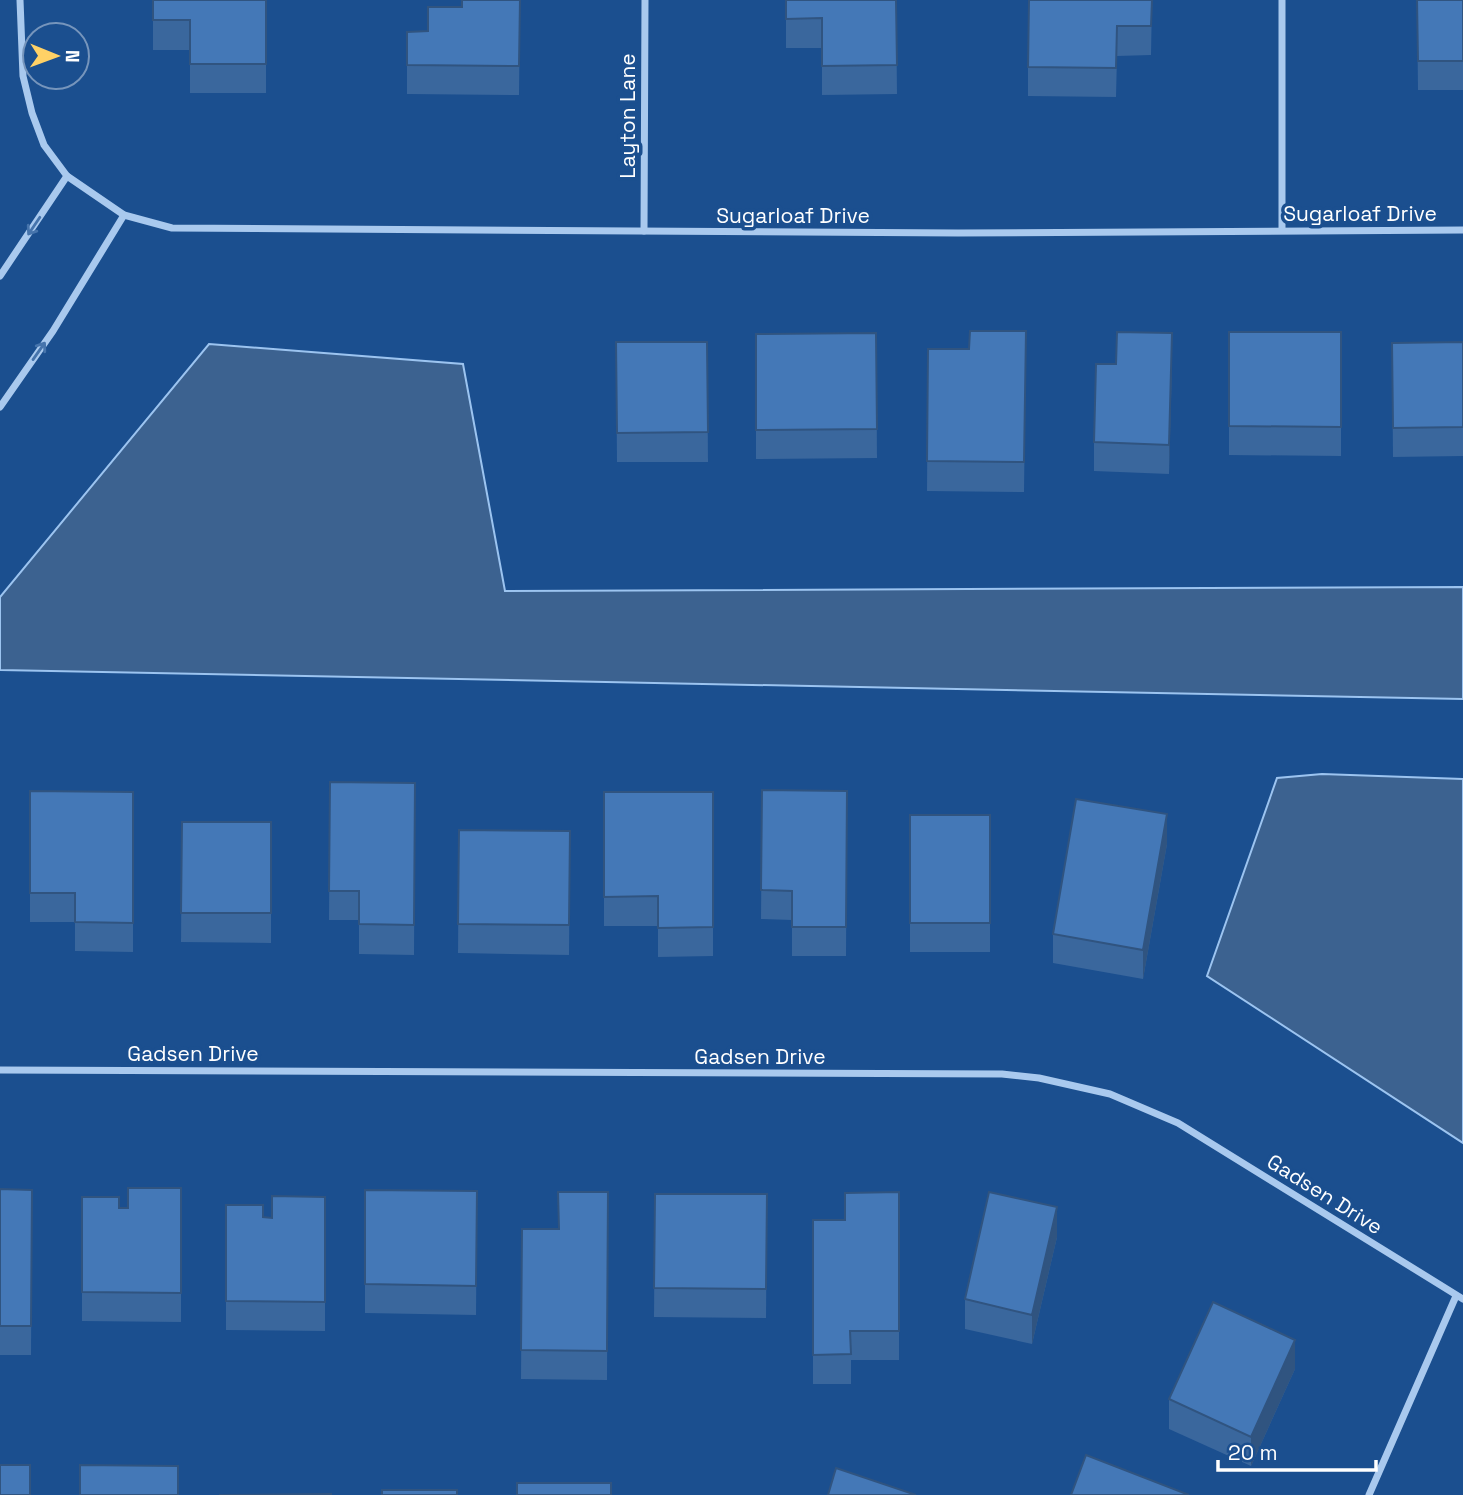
<svg xmlns="http://www.w3.org/2000/svg" width="1463" height="1495" font-family="'Space Grotesk',sans-serif">
	<rect width="100%" height="100%" fill="#1b4f8f"/>
	<g fill="#3c6290" stroke="#9cc4f0" stroke-width="2">
		<path d="M 209,344 L 463,364 L 505,591 L 1463,587 L 1463,699 L 0,670 L 0,597 Z"/>
		<path d="M 1322,774 L 1463,779 L 1463,1143 L 1207,976 L 1277,778 Z"/>
	</g>
	<g fill="none" stroke-linecap="round" stroke-linejoin="round">
		<g stroke="#a9c9ee" stroke-width="7">
			<path d="M 20,0 L 23,76 L 32,113 L 44,145 L 67,176 L 124,215 L 172,228 L 958,233 L 1463,230"/>
			<path d="M 1282,230 L 1282,0"/>
			<path d="M 644,231 L 645,0"/>
			<path d="M 0,276 L 67,176"/>
			<path d="M 0,407 L 53,331 L 124,215"/>
			<path d="M 0,1070 L 1002,1074 L 1039,1078 L 1110,1094 L 1178,1123 L 1463,1299"/>
			<path d="M 1369,1495 L 1456,1296"/>
		</g>
	</g>
	<g fill="#3a679d">
		<path d="M 153,0 L 266,0 L 266,93 L 190,93 L 190,50 L 153,50 Z"/>
		<path d="M 520,0 L 519,95 L 407,94 L 407,32 L 428,31 L 462,7 Z"/>
		<path d="M 786,0 L 896,0 L 897,94 L 822,95 L 822,48 L 786,48 Z"/>
		<path d="M 1152,0 L 1151,55 L 1117,56 L 1116,97 L 1028,96 L 1028,67 Z"/>
		<path d="M 1417,0 L 1463,0 L 1463,90 L 1418,90 Z"/>
		<path d="M 1026,331 L 1024,492 L 927,491 L 928,349 L 969,349 Z"/>
		<path d="M 1229,332 L 1341,332 L 1341,456 L 1229,455 Z"/>
		<path d="M 876,333 L 877,458 L 756,459 L 756,334 Z"/>
		<path d="M 616,342 L 707,342 L 708,462 L 617,462 Z"/>
		<path d="M 1463,342 L 1463,456 L 1393,457 L 1392,343 Z"/>
		<path d="M 1172,363 L 1169,474 L 1094,471 L 1094,442 L 1116,364 Z"/>
		<path d="M 330,782 L 415,783 L 414,955 L 359,954 L 359,920 L 329,920 Z"/>
		<path d="M 762,790 L 847,791 L 846,956 L 792,956 L 792,920 L 761,919 Z"/>
		<path d="M 30,791 L 133,792 L 133,952 L 75,951 L 75,922 L 30,922 Z"/>
		<path d="M 604,792 L 713,792 L 713,956 L 658,957 L 658,926 L 604,926 Z"/>
		<rect x="910" y="815" width="80" height="137"/>
		<path d="M 182,822 L 271,822 L 271,943 L 181,942 Z"/>
		<path d="M 459,830 L 570,831 L 569,955 L 458,953 Z"/>
		<path d="M 1167,844 L 1143,979 L 1053,963 L 1053,934 Z"/>
		<path d="M 181,1188 L 181,1322 L 82,1321 L 82,1197 L 119,1208 L 128,1208 Z"/>
		<path d="M 0,1189 L 32,1190 L 31,1355 L 0,1355 Z"/>
		<path d="M 365,1190 L 477,1191 L 476,1315 L 365,1313 Z"/>
		<path d="M 608,1192 L 607,1380 L 521,1379 L 522,1229 L 559,1229 Z"/>
		<path d="M 899,1192 L 899,1360 L 851,1360 L 851,1384 L 813,1384 L 813,1220 L 845,1220 Z"/>
		<path d="M 655,1194 L 767,1194 L 766,1318 L 654,1317 Z"/>
		<path d="M 325,1197 L 325,1331 L 226,1330 L 226,1205 L 263,1217 L 272,1218 Z"/>
		<path d="M 1057,1237 L 1032,1344 L 965,1329 L 965,1299 Z"/>
		<path d="M 1295,1369 L 1251,1466 L 1169,1429 L 1169,1399 Z"/>
	</g>
	<g fill="#305480">
		<path d="M 1172,333 L 1172,363 L 1169,474 L 1169,445 Z"/>
		<path d="M 1167,814 L 1167,844 L 1143,979 L 1143,950 Z"/>
		<path d="M 1057,1207 L 1057,1237 L 1032,1344 L 1032,1315 Z"/>
		<path d="M 1295,1340 L 1295,1369 L 1251,1466 L 1251,1437 Z"/>
	</g>
	<g fill="#4478b7" stroke="#305480" stroke-width="2">
		<path d="M 153,0 L 266,0 L 266,64 L 190,64 L 190,20 L 153,20 Z"/>
		<path d="M 462,0 L 520,0 L 519,66 L 407,65 L 407,32 L 428,31 L 428,7 L 462,7 Z"/>
		<path d="M 786,0 L 896,0 L 897,65 L 822,66 L 822,18 L 786,19 Z"/>
		<path d="M 1029,0 L 1152,0 L 1151,26 L 1117,26 L 1116,68 L 1028,67 Z"/>
		<path d="M 1417,0 L 1463,0 L 1463,61 L 1418,61 Z"/>
		<path d="M 970,331 L 1026,331 L 1024,462 L 927,461 L 928,349 L 969,349 Z"/>
		<path d="M 1117,332 L 1172,333 L 1169,445 L 1094,442 L 1096,364 L 1116,364 Z"/>
		<path d="M 1229,332 L 1341,332 L 1341,427 L 1229,426 Z"/>
		<path d="M 876,333 L 877,429 L 756,430 L 756,334 Z"/>
		<path d="M 616,342 L 707,342 L 708,432 L 617,433 Z"/>
		<path d="M 1463,342 L 1463,427 L 1393,428 L 1392,343 Z"/>
		<path d="M 330,782 L 415,783 L 414,925 L 359,924 L 359,891 L 329,891 Z"/>
		<path d="M 762,790 L 847,791 L 846,927 L 792,927 L 792,891 L 761,890 Z"/>
		<path d="M 30,791 L 133,792 L 133,923 L 75,922 L 75,893 L 30,893 Z"/>
		<path d="M 604,792 L 713,792 L 713,927 L 658,928 L 658,896 L 604,897 Z"/>
		<path d="M 1076,799 L 1167,814 L 1143,950 L 1053,934 Z"/>
		<rect x="910" y="815" width="80" height="108"/>
		<path d="M 182,822 L 271,822 L 271,913 L 181,913 Z"/>
		<path d="M 459,830 L 570,831 L 569,925 L 458,924 Z"/>
		<path d="M 128,1188 L 181,1188 L 181,1293 L 82,1292 L 82,1197 L 119,1197 L 119,1208 L 128,1208 Z"/>
		<path d="M 0,1189 L 32,1190 L 31,1326 L 0,1326 Z"/>
		<path d="M 365,1190 L 477,1191 L 476,1286 L 365,1284 Z"/>
		<path d="M 558,1192 L 608,1192 L 607,1351 L 521,1350 L 522,1229 L 559,1229 Z"/>
		<path d="M 899,1192 L 899,1331 L 850,1331 L 851,1354 L 813,1355 L 813,1220 L 845,1220 L 845,1193 Z"/>
		<path d="M 989,1192 L 1057,1207 L 1032,1315 L 965,1299 Z"/>
		<path d="M 655,1194 L 767,1194 L 766,1289 L 654,1288 Z"/>
		<path d="M 272,1196 L 325,1197 L 325,1302 L 226,1301 L 226,1205 L 263,1205 L 263,1217 L 272,1218 Z"/>
		<path d="M 1213,1302 L 1295,1340 L 1251,1437 L 1169,1399 Z"/>
		<path d="M 1086,1455 L 1189,1495 L 1071,1495 Z"/>
		<rect x="0" y="1465" width="30" height="30"/>
		<path d="M 80,1465 L 178,1466 L 178,1495 L 80,1495 Z"/>
		<path d="M 836,1468 L 916,1495 L 828,1495 Z"/>
		<rect x="517" y="1483" width="94" height="12"/>
		<rect x="382" y="1490" width="75" height="5"/>
		<path d="M 331,1494 L 331,1495 L 219,1495 Z"/>
	</g>
	<defs><path id="oneway-shaft" d="M-6 0H5M1.5-3L5.5 0L1.5 3" fill="none" stroke-width="1.6" stroke-linecap="round" stroke-linejoin="round" transform="scale(1.75)"/></defs>
	<g stroke="#4674ac">
		<use href="#oneway-shaft" transform="translate(34 226) rotate(124)"/>
		<use href="#oneway-shaft" transform="translate(39 351) rotate(-55)"/>
	</g>
	<g text-anchor="middle" dominant-baseline="central" stroke-width="7" stroke-linejoin="round" paint-order="stroke">
		<g font-size="21" fill="#fff" stroke="#1b4f8f">
			<text transform="translate(627 116) rotate(-90)">Layton Lane</text>
			<text x="1360" y="213">Sugarloaf Drive</text>
			<text x="793" y="215">Sugarloaf Drive</text>
			<text x="193" y="1053">Gadsen Drive</text>
			<text x="760" y="1056">Gadsen Drive</text>
			<text transform="translate(1325 1194) rotate(32)">Gadsen Drive</text>
		</g>
	</g>
	<g transform="translate(56 56) rotate(91)"><circle r="33" fill="#1b4f8f" stroke="#7695bc" stroke-width="2"/>
	<path d="M0-5L12 26L0 18L-12 26Z" fill="#ffd166"/>
	<text y="-10" font-size="19" font-weight="bold" text-anchor="middle" fill="#ffffff">N</text>
	</g>
	<path d="M1218 1460v10h158v-10" fill="none" stroke="#ffffff" stroke-width="3.5"/>
	<text x="1228" y="1460" font-size="21" fill="#ffffff" stroke="#1b4f8f" stroke-width="5" paint-order="stroke">20 m</text>
</svg>
